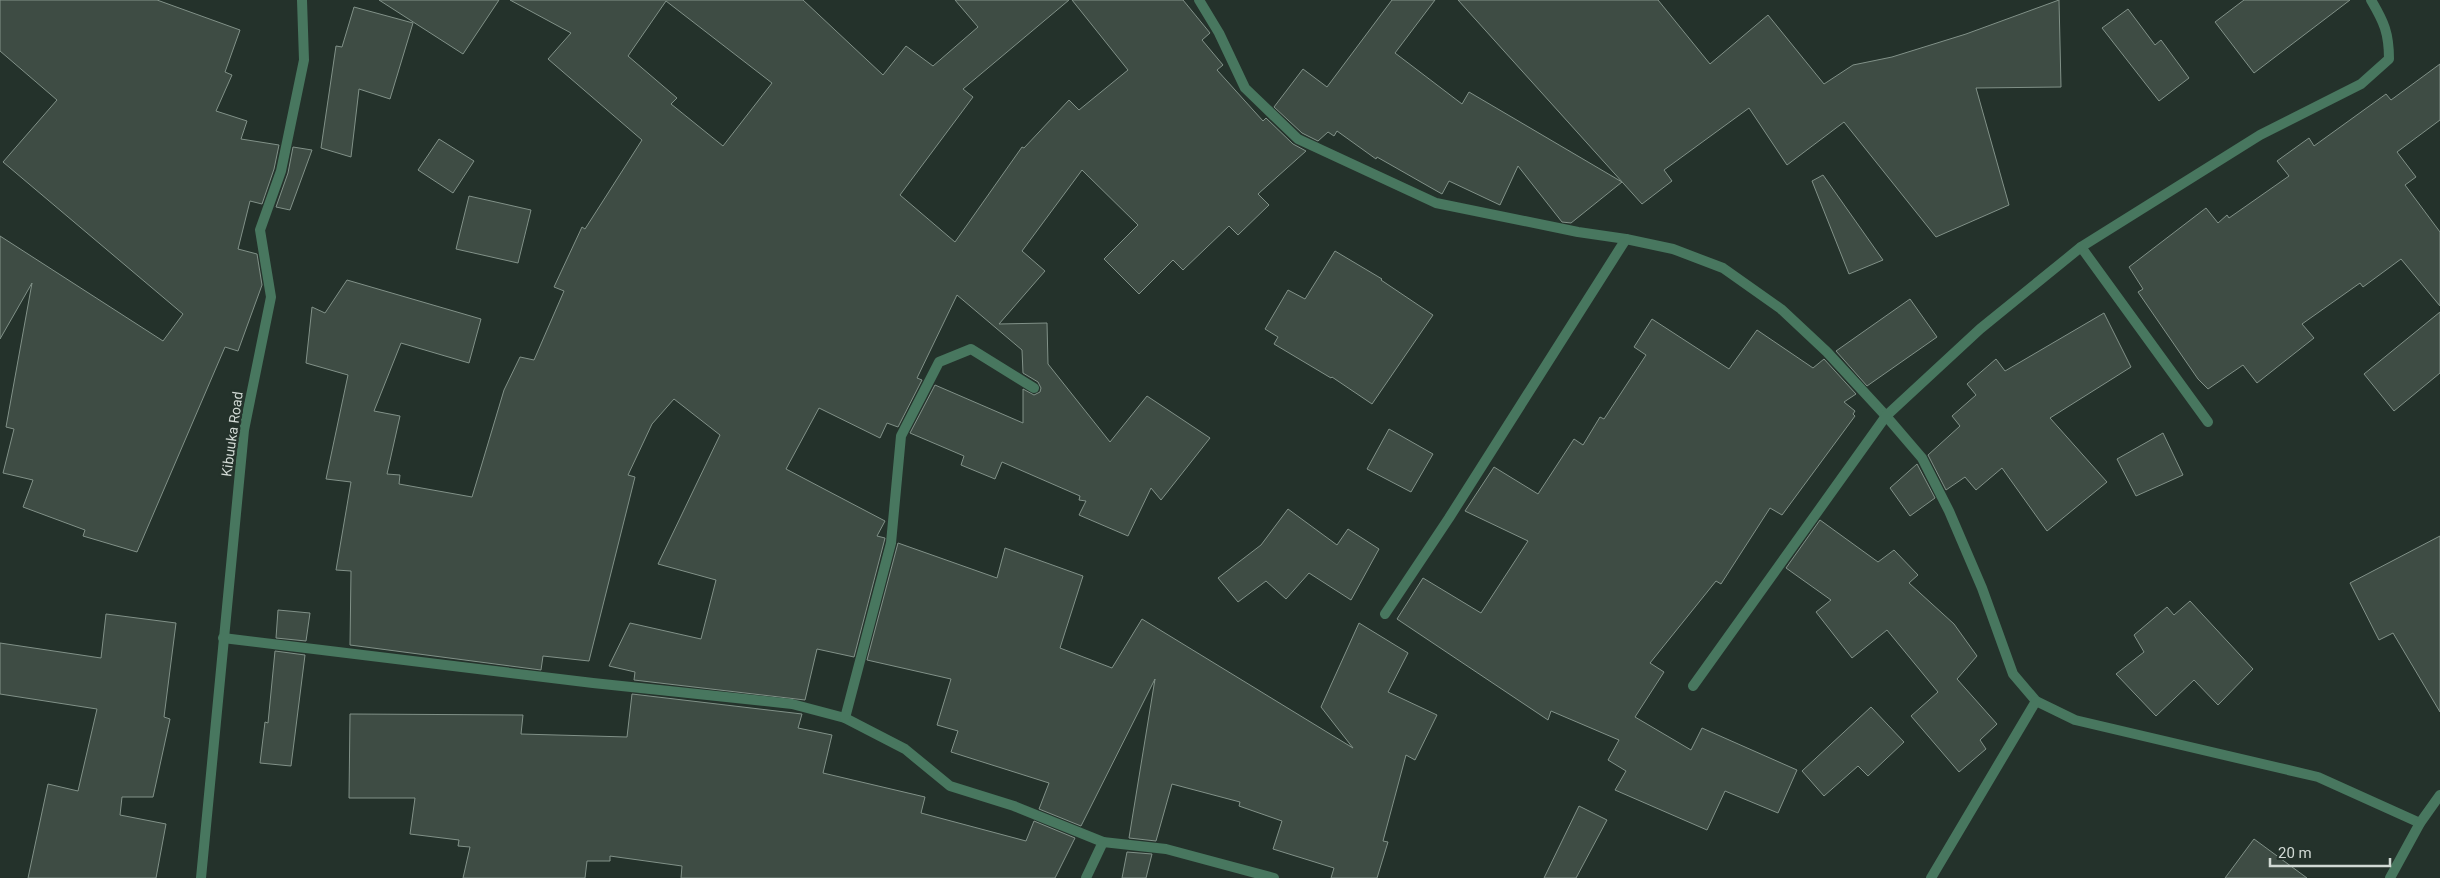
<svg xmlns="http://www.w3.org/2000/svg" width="2440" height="878" font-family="Roboto,sans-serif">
	<rect width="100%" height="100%" fill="#24322b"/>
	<g fill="#3e4c44" stroke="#819188" fill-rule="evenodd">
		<path d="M 0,0 L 157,0 L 240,30 L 225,72 L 232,75 L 216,111 L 247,121 L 241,139 L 279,145 L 274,169 L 262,204 L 250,201 L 238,249 L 257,254 L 262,285 L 238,351 L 225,347 L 137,552 L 83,536 L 85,530 L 23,507 L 33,480 L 3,473 L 14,429 L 6,427 L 32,283 L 0,339 L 0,236 L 163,341 L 183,314 L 3,162 L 57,100 L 0,51 Z"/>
		<path d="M 379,0 L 499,0 L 463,54 Z"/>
		<path d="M 510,0 L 803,0 L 883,75 L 906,46 L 933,66 L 978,27 L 955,0 L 1069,0 L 963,89 L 973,97 L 900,195 L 955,242 L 1022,147 L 1024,148 L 1069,100 L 1079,110 L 1128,70 L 1072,0 L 1183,0 L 1210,33 L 1202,40 L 1223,65 L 1217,70 L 1263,121 L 1266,118 L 1293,144 L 1306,151 L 1258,194 L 1269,205 L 1238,235 L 1229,226 L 1183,270 L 1173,260 L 1139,294 L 1104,259 L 1138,225 L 1082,170 L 1022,251 L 1045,271 L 999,324 L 1047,323 L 1048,364 L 1110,442 L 1147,396 L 1210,438 L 1161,500 L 1151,488 L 1128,536 L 1079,515 L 1086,501 L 1079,500 L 1080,496 L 1002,462 L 995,479 L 961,465 L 964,456 L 910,433 L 935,385 L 1023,423 L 1023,389 L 1034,395 L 1040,392 L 1041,388 L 1038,382 L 1023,373 L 1022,350 L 957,295 L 917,378 L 922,380 L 898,427 L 887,423 L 880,438 L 819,408 L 786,469 L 885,521 L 877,536 L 885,538 L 884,542 L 854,657 L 817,649 L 805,700 L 634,680 L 635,672 L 609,666 L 630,623 L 701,639 L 716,580 L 658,564 L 720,435 L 674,399 L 652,424 L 628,475 L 635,477 L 589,661 L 543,656 L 541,670 L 350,645 L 351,571 L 336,570 L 351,482 L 326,479 L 348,375 L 306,363 L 312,307 L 325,313 L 347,280 L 481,319 L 469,363 L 401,343 L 374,411 L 400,416 L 387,474 L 400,475 L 399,484 L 472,497 L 504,390 L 520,357 L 534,360 L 564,291 L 554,287 L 582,227 L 585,229 L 642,140 L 548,59 L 571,33 ZM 666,1 L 772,83 L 723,146 L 671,104 L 677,98 L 628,56 Z"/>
		<path d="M 1392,0 L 1435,0 L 1395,53 L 1462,104 L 1469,92 L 1622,182 L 1571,223 L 1562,222 L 1518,166 L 1500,205 L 1449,181 L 1442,194 L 1377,157 L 1376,159 L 1337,131 L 1334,136 L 1328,132 L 1318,141 L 1302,133 L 1274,107 L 1303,69 L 1327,87 Z"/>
		<path d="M 1458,0 L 1658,0 L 1710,64 L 1768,15 L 1824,84 L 1853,65 L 1892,57 L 1966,34 L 2059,0 L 2061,87 L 1976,88 L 2009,205 L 1936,237 L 1844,122 L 1787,165 L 1749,108 L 1664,170 L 1672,181 L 1642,204 Z"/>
		<path d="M 2244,0 L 2350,0 L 2254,73 L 2215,22 Z"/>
		<path d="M 354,7 L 413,23 L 390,99 L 359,89 L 351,157 L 321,148 L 336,46 L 342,47 Z"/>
		<path d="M 2128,9 L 2155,45 L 2161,40 L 2189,78 L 2159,101 L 2102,28 Z"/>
		<path d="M 2440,64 L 2440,120 L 2397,152 L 2416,177 L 2405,185 L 2440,232 L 2440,306 L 2401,259 L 2363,287 L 2360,283 L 2302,324 L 2314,338 L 2257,383 L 2243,365 L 2208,389 L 2198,379 L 2138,292 L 2143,289 L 2129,267 L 2206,208 L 2218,223 L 2227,215 L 2229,218 L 2289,176 L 2277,161 L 2309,138 L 2314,146 L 2386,94 L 2391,100 Z"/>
		<path d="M 439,139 L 474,161 L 453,193 L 418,170 Z"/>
		<path d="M 293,147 L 312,150 L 290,210 L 276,207 L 288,173 Z"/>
		<path d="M 1823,175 L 1883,260 L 1849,274 L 1812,181 Z"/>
		<path d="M 469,196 L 531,210 L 518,263 L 456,249 Z"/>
		<path d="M 1335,251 L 1382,279 L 1381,280 L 1433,315 L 1372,404 L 1332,377 L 1331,378 L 1274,344 L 1278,337 L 1265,329 L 1288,290 L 1305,299 Z"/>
		<path d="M 1910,299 L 1937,337 L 1867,386 L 1836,351 Z"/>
		<path d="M 2440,312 L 2440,373 L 2394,411 L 2364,374 Z"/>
		<path d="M 2104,313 L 2131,367 L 2050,418 L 2107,482 L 2047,531 L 2002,468 L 1976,490 L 1965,477 L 1946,490 L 1928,455 L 1960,426 L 1952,416 L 1976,395 L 1967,384 L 1996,359 L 2005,371 Z"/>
		<path d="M 1652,319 L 1729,369 L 1757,330 L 1813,368 L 1824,359 L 1856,394 L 1844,402 L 1855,411 L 1853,414 L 1855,416 L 1782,515 L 1770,508 L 1721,584 L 1716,581 L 1650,663 L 1664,672 L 1635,717 L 1691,750 L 1702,728 L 1797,770 L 1778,813 L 1725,791 L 1707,830 L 1615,790 L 1626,771 L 1608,760 L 1619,740 L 1551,711 L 1548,720 L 1397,619 L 1423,578 L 1481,613 L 1528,541 L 1465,511 L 1494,467 L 1538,494 L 1574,439 L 1583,445 L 1600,417 L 1604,419 L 1646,355 L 1634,347 Z"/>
		<path d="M 1389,429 L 1433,454 L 1411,492 L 1367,469 Z"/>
		<path d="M 2163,433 L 2183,475 L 2136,496 L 2117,459 Z"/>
		<path d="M 1917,464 L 1935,498 L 1910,516 L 1890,488 Z"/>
		<path d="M 1288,509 L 1337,545 L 1348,529 L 1379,549 L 1351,600 L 1309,573 L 1286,599 L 1266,581 L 1238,602 L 1218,578 L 1261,545 Z"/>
		<path d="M 1820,520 L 1878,562 L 1894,550 L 1918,575 L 1909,583 L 1954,624 L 1977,656 L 1957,679 L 1997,724 L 1980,740 L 1986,749 L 1959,772 L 1911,716 L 1938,692 L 1887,630 L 1852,658 L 1816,612 L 1831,600 L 1786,568 Z"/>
		<path d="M 2440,536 L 2440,712 L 2393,633 L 2379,640 L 2350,583 Z"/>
		<path d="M 898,543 L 997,578 L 1005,548 L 1083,576 L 1060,648 L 1112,668 L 1142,619 L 1353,748 L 1321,707 L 1359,623 L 1408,653 L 1388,692 L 1437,715 L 1415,760 L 1406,755 L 1383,841 L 1388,842 L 1377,878 L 1331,878 L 1334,868 L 1273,849 L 1282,821 L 1239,806 L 1240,802 L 1172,784 L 1156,841 L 1129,838 L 1155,679 L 1081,826 L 1039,809 L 1049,783 L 951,752 L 958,731 L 937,725 L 951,679 L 867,660 Z"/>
		<path d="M 2190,601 L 2253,669 L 2218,705 L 2194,680 L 2156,716 L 2116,674 L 2144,652 L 2134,635 L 2167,607 L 2174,615 Z"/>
		<path d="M 278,610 L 310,613 L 306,641 L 276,638 Z"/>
		<path d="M 106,614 L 176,623 L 164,717 L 170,719 L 153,797 L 122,797 L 120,815 L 166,824 L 156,878 L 28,878 L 48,784 L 78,791 L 97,709 L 0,694 L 0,643 L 101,658 Z"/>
		<path d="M 275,651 L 305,655 L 291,766 L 260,763 L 265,722 L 268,723 Z"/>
		<path d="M 632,694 L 802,714 L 798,728 L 832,735 L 823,773 L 925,797 L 921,813 L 1026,841 L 1034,821 L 1075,838 L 1055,878 L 681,878 L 682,866 L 610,856 L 610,861 L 587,861 L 585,878 L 463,878 L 470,847 L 458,846 L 459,840 L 410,834 L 415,798 L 349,798 L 350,714 L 523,715 L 521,734 L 627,737 Z"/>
		<path d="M 1871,707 L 1904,742 L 1868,776 L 1858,766 L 1824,796 L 1802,771 Z"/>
		<path d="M 1579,806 L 1607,820 L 1576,878 L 1544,878 Z"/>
		<path d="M 2254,839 L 2307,878 L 2225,878 Z"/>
		<path d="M 1127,852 L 1152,854 L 1146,878 L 1122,878 Z"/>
	</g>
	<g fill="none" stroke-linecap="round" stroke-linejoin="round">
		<g stroke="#48775f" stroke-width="10">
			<path d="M 1199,0 L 1219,33 L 1245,88 L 1298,139 L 1436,203 L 1578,232 L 1626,239 L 1673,249 L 1723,268 L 1781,309 L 1827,352 L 1886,416 L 1922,458 L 1949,511 L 1982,588 L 2013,674 L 2036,701 L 2075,720 L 2318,777 L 2420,823"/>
			<path d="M 2081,247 L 2208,422"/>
			<path d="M 1385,614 L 1449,518 L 1626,239"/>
			<path d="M 223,638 L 593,683 L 792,704 L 845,718 L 905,749 L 950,786 L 1014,806 L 1103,842"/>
			<path d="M 1693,686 L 1886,416 L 1980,329 L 2081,247 L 2260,135 L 2361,84 L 2389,59 C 2389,33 2384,22 2371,0"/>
			<path d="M 845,718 L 891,543 L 901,436 L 939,362 L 971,349 L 1034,388"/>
			<path d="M 201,878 L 244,430 L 271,297 L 260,230 L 281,171 L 304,60 L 302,0"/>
			<path d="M 1086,878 L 1103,842 L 1166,849 L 1274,878"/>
			<path d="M 1931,878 L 2036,701"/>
			<path d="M 2390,878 L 2420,823 L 2440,795"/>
		</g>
	</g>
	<g text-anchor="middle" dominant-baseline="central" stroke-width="5" stroke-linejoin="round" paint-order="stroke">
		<g font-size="14" fill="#d1d9d4" stroke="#24322b">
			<text transform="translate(232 434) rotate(-82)">Kibuuka Road</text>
		</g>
	</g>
	<path d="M2270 858v8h120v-8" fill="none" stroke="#d1d9d4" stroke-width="2.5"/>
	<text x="2278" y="858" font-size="15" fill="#d1d9d4" stroke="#24322b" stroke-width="4" paint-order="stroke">20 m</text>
</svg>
